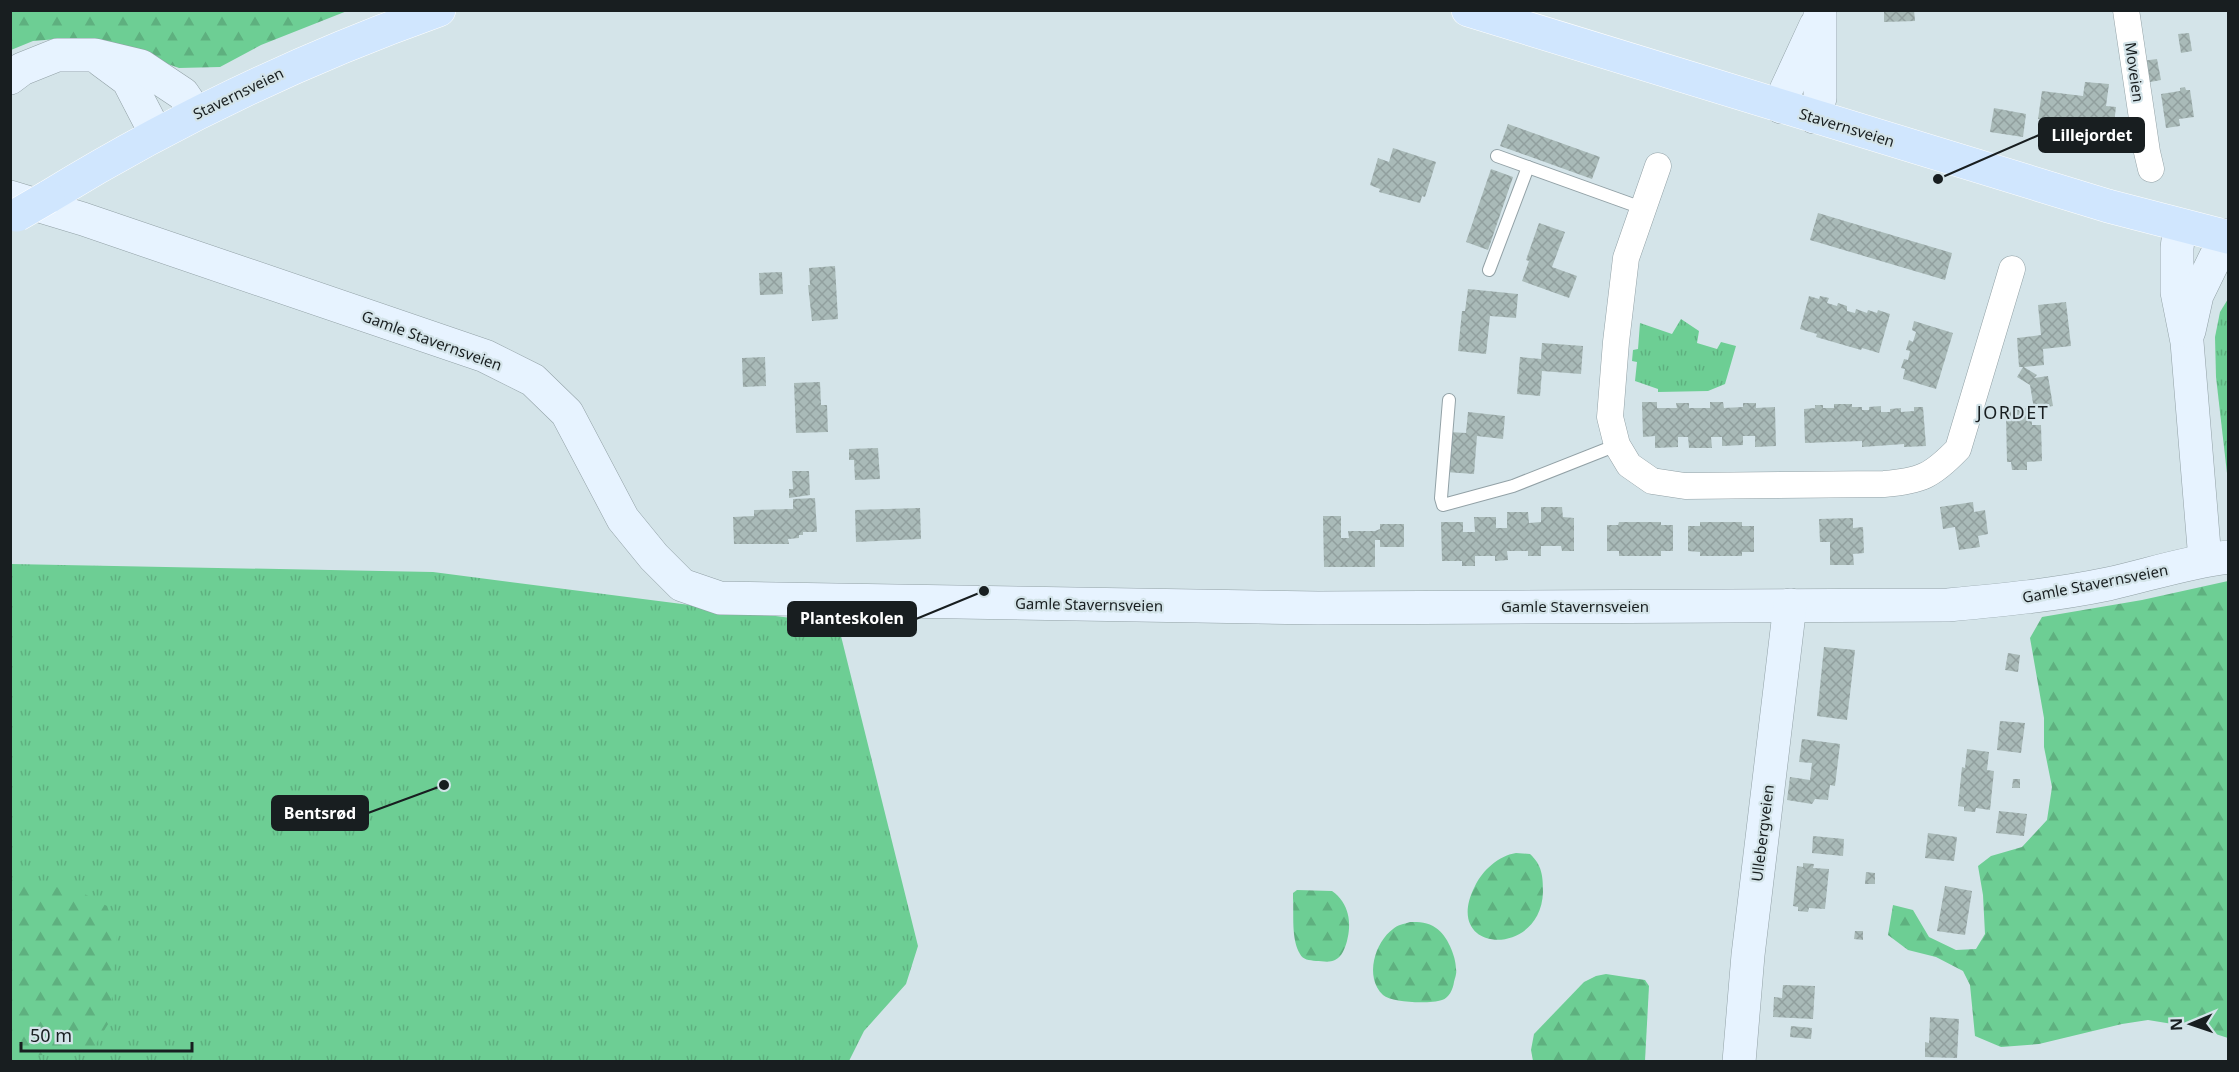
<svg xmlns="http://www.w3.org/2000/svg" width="2239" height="1072" font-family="'Noto Sans',sans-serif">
	<defs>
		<pattern id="grass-tufts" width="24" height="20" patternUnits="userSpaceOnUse" patternTransform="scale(1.5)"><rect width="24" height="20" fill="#6dce94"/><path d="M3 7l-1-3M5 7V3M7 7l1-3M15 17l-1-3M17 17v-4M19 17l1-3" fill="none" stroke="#5eb07f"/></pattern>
		<pattern id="forest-firs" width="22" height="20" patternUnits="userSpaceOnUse" patternTransform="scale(1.5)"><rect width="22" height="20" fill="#6dce94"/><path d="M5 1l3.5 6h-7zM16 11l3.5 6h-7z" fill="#5eb07f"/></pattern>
		<pattern id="building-cross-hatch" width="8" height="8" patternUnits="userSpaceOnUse" patternTransform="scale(1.5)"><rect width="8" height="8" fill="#a9bab8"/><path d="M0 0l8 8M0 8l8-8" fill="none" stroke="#919f9e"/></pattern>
	</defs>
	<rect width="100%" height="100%" fill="#d4e4e9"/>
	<g fill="url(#grass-tufts)">
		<path d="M 2228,299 L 2228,482 L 2216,377 L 2215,337 L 2220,312 Z"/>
		<path d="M 1681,319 L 1699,331 L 1697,343 L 1717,349 L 1721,342 L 1736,346 L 1725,384 L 1708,391 L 1658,392 L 1658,389 L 1635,381 L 1637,362 L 1632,361 L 1633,350 L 1638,349 L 1640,323 L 1672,334 Z"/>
		<path d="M 11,564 L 433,572 L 838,624 L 918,946 L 906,984 L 864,1031 L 849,1061 L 11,1062 Z"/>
	</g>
	<g fill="url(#forest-firs)">
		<path d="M 11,11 L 347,11 L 261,45 L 220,67 L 179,68 L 134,52 L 69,38 L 33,41 L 11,50 Z"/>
		<path d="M 2228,581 L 2228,1038 L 2197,1028 L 2148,1020 L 2122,1024 L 2039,1044 L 2001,1047 L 1975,1036 L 1970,985 L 1963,971 L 1936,957 L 1908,950 L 1888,935 L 1893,905 L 1913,910 L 1929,937 L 1956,950 L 1976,949 L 1985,934 L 1983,895 L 1978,866 L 1991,856 L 2022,847 L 2047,820 L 2052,787 L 2044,747 L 2044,718 L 2030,638 L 2042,617 L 2142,600 Z"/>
		<path d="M 1516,853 L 1530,854 C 1542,865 1543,876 1543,892 C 1541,959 1440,954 1475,886 C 1483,870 1498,856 1516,853 Z"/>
		<path d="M 10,879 L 79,891 L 107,906 L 117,934 L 110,1021 L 92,1050 L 33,1056 L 20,1061 L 11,1061 Z"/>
		<path d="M 1297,890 L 1332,891 C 1349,903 1352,923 1347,941 C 1345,948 1342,957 1335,960 C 1329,963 1322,961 1316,961 C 1309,960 1303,960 1300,954 C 1291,939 1294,915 1293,898 L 1293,893 Z"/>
		<path d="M 1410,922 C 1419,922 1428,922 1436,928 C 1447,935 1456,956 1456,969 C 1457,973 1455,978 1454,982 C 1453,989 1449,998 1442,1000 C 1430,1004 1392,1003 1383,995 C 1364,977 1375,942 1393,929 C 1397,925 1404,924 1410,922 Z"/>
		<path d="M 1606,974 L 1645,980 L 1649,986 L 1645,1061 L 1533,1061 L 1531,1050 L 1534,1034 L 1584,982 L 1596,976 Z"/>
	</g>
	<g fill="url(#building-cross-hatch)">
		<path d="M 1884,10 L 1914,10 L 1915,21 L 1884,22 Z"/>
		<path d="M 2189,33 L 2192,51 L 2181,53 L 2178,34 Z"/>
		<path d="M 2157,59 L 2161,80 L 2145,83 L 2142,61 Z"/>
		<path d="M 2085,82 L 2109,84 L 2106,106 L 2116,107 L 2113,131 L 2079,126 L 2079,124 L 2069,122 L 2068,130 L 2046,127 L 2047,120 L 2038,119 L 2042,91 L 2083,96 Z"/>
		<path d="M 2185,87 L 2186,90 L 2190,90 L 2194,117 L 2179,119 L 2180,126 L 2166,128 L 2161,94 L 2180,91 L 2180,88 Z"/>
		<path d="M 1994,108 L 2026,114 L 2023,137 L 1990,132 Z"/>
		<path d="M 1508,124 L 1600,157 L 1592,179 L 1500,146 Z"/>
		<path d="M 1393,148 L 1436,162 L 1425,197 L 1422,196 L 1420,203 L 1379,192 L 1380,189 L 1370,185 L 1378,158 L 1389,162 Z"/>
		<path d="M 1491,169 L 1513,177 L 1488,250 L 1466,242 Z"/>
		<path d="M 1818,213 L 1952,253 L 1945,280 L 1810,240 Z"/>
		<path d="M 1539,223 L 1565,232 L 1552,267 L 1577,276 L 1569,298 L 1522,281 L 1529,261 L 1526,260 Z"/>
		<path d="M 835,266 L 838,319 L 812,321 L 808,285 L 810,285 L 809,268 Z"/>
		<path d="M 782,272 L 783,294 L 760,295 L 759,273 Z"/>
		<path d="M 1468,289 L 1518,294 L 1516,318 L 1490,316 L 1486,354 L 1458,351 L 1462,311 L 1465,311 Z"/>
		<path d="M 1809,296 L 1819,299 L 1820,296 L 1829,298 L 1827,303 L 1837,306 L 1838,303 L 1847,306 L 1847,311 L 1855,313 L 1856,309 L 1867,313 L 1868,310 L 1877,313 L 1878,310 L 1890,314 L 1879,353 L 1862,348 L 1861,350 L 1816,337 L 1817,334 L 1800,329 Z"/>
		<path d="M 2066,302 L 2071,346 L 2043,349 L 2044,365 L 2024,367 L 2037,375 L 2034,378 L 2048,376 L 2053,406 L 2034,409 L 2030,385 L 2017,377 L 2023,367 L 2019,367 L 2017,338 L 2041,335 L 2038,305 Z"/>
		<path d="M 1914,321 L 1953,333 L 1936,389 L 1903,379 L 1905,369 L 1901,368 L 1904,359 L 1908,360 L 1910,351 L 1906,350 L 1909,340 L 1913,342 L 1916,332 L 1912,330 Z"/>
		<path d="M 1542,343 L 1583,346 L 1581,374 L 1542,371 L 1540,396 L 1517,394 L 1520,357 L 1541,359 Z"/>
		<path d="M 765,357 L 766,386 L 743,387 L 742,358 Z"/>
		<path d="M 820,382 L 821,405 L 827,405 L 828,432 L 796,433 L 794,383 Z"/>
		<path d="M 1642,402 L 1657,402 L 1657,408 L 1677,408 L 1676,403 L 1689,403 L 1689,408 L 1710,408 L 1710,402 L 1723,402 L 1724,408 L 1743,407 L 1743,403 L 1756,403 L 1756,408 L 1775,407 L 1776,446 L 1755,447 L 1755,436 L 1743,436 L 1743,445 L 1722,446 L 1722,437 L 1711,437 L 1712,448 L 1689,448 L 1688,437 L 1678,437 L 1678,447 L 1655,448 L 1655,436 L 1643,437 Z"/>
		<path d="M 1834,404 L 1852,404 L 1852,407 L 1862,407 L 1862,410 L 1869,410 L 1869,407 L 1881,406 L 1881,412 L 1890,412 L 1890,409 L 1901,408 L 1901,412 L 1914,411 L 1914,407 L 1923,407 L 1926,446 L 1904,447 L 1904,444 L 1862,447 L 1862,441 L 1805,443 L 1804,409 L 1815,408 L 1815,405 L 1823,405 L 1823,408 L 1834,408 Z"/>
		<path d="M 2009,408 L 2031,408 L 2032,425 L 2041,425 L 2042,461 L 2027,462 L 2027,470 L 2012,470 L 2011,462 L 2007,462 L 2006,414 Z"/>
		<path d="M 1468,412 L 1505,416 L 1503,439 L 1477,436 L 1474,474 L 1446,472 L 1450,432 L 1466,433 Z"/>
		<path d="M 878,448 L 880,479 L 855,480 L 854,460 L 849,460 L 849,449 Z"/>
		<path d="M 792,471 L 809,471 L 810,495 L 789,498 L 789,489 L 793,489 Z"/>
		<path d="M 815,498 L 817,532 L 803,532 L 803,535 L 799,535 L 799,538 L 788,539 L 789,544 L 734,544 L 733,517 L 754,516 L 754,510 L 793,509 L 793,499 Z"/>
		<path d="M 1973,502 L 1974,512 L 1985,510 L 1988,534 L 1978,536 L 1980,547 L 1959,550 L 1955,527 L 1943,529 L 1940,507 Z"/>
		<path d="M 1541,507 L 1562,507 L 1563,517 L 1574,518 L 1574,551 L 1562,551 L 1561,546 L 1541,546 L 1541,556 L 1528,556 L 1528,551 L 1507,551 L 1508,560 L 1495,561 L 1495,556 L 1475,556 L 1475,566 L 1462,566 L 1462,561 L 1442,561 L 1441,522 L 1463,522 L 1463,532 L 1475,532 L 1474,517 L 1496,517 L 1496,528 L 1507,528 L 1507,512 L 1528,512 L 1529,523 L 1541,522 Z"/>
		<path d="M 920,508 L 921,539 L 856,542 L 855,510 Z"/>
		<path d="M 1323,516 L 1341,516 L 1341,538 L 1349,538 L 1348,531 L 1375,531 L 1380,529 L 1380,524 L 1404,524 L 1404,547 L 1380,547 L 1380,540 L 1375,540 L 1375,567 L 1324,567 Z"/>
		<path d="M 1853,518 L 1853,528 L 1863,527 L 1864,553 L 1853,554 L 1854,565 L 1830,565 L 1830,542 L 1820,542 L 1819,519 Z"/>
		<path d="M 1619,522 L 1661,522 L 1661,525 L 1673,525 L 1673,551 L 1661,551 L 1661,556 L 1619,556 L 1619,551 L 1607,551 L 1607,525 L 1618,525 Z"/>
		<path d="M 1700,522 L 1742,522 L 1742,526 L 1754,526 L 1754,552 L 1742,552 L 1742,556 L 1700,556 L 1700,552 L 1688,551 L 1688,526 L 1700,526 Z"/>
		<path d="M 1824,647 L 1855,650 L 1847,720 L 1817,716 Z"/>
		<path d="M 2008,653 L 2020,655 L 2018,672 L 2005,670 Z"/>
		<path d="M 2000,721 L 2025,723 L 2021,753 L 1997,750 Z"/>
		<path d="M 1802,739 L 1840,744 L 1835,786 L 1830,785 L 1828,800 L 1815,799 L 1812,804 L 1787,800 L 1790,777 L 1810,780 L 1812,763 L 1799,762 Z"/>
		<path d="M 1967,749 L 1989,752 L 1987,770 L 1994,771 L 1990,810 L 1976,808 L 1975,812 L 1964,811 L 1964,807 L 1958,806 L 1962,767 L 1965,768 Z"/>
		<path d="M 2013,779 L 2020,779 L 2020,788 L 2012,788 Z"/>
		<path d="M 1999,811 L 2027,814 L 2024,836 L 1996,833 Z"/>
		<path d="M 1928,833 L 1957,837 L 1954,861 L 1925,858 Z"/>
		<path d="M 1813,836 L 1844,839 L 1843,856 L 1812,853 Z"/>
		<path d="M 1803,863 L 1814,864 L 1813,868 L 1829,869 L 1825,909 L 1809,908 L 1808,912 L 1798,911 L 1798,907 L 1793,906 L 1797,866 L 1803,867 Z"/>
		<path d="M 1866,872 L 1875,873 L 1875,884 L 1865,884 Z"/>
		<path d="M 1945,886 L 1972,891 L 1965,935 L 1937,931 Z"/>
		<path d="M 1855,931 L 1863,931 L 1863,940 L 1854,939 Z"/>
		<path d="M 1783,985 L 1815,986 L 1813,1019 L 1773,1017 L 1774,997 L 1782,998 Z"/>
		<path d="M 1930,1017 L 1959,1019 L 1957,1058 L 1925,1057 L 1925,1042 L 1929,1043 Z"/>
		<path d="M 1791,1026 L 1812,1028 L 1811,1039 L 1790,1037 Z"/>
	</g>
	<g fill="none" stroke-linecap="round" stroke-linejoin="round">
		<defs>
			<g id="lane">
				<path d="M 1497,156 L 1642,208"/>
				<path d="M 1489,270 L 1528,167"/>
				<path d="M 1449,400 L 1441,498 L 1443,505 L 1513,486 L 1617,445"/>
			</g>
			<g id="street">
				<path d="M 2126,10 L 2147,152 L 2151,169"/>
				<path d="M 1658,166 L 1626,258 L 1616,342 L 1610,417 L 1617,445 L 1629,465 L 1652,481 L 1685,486 L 1884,484 C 1921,481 1932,476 1958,449 L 2012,269"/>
			</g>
			<g id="secondary">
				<path d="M 101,60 L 128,80 L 156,134"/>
				<path d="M 10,78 L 22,69 L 57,55 L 95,55 L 141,66 L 183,94 L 196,113"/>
				<path d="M 1781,107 L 1786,90 L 1816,25"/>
				<path d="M 1814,117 L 1820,98 L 1820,10"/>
				<path d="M 10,197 L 83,219 L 485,356 L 533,380 L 567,413 L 623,519 L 654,557 L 682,585 L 720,598 L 1318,608 L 1948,605 C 2002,600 2055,595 2108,584 C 2148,575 2187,562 2228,557"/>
				<path d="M 2180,225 L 2177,248 L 2177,292 L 2187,342 L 2205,560"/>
				<path d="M 2189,331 L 2197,295 L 2218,252 L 2222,235"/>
				<path d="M 1739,1062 L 1748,955 L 1790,605"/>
			</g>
			<g id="primary">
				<path d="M 1468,10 L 2108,206 L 2228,237"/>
				<path d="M 48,197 C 172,121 301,59 439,10"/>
			</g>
		</defs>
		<use href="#lane" stroke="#92a1a6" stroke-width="14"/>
		<use href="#street" stroke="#92a1a6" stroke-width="27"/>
		<use href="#secondary" stroke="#92a1a6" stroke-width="34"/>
		<use href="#primary" stroke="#fff" stroke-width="34"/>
		<use href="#lane" stroke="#fff" stroke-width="12"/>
		<use href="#street" stroke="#fff" stroke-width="26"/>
		<use href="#secondary" stroke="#e7f3ff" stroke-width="33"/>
		<use href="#primary" stroke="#d0e6fe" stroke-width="33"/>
		<defs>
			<path id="primary-bridge" d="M 17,215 L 48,197"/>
		</defs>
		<use href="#primary-bridge" stroke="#fff" stroke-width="34" stroke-linecap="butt"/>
		<use href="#primary-bridge" stroke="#d0e6fe" stroke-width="33"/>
	</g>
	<g text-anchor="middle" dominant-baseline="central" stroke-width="4.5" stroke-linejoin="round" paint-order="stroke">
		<g font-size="15" fill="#181e20" stroke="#d4e4e9">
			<text transform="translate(2135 72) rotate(82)">Moveien</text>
			<text transform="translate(238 93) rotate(-26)">Stavernsveien</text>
			<text transform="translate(1847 127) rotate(17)">Stavernsveien</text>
			<text transform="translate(432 340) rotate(20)">Gamle Stavernsveien</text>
			<text transform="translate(2095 583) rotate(-11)">Gamle Stavernsveien</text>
			<text transform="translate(1089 604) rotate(1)">Gamle Stavernsveien</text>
			<text x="1575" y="606">Gamle Stavernsveien</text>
			<text transform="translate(1762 833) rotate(-83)">Ullebergveien</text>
		</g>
		<g font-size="18" letter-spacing="1.5" fill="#181e20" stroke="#d4e4e9">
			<text x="2013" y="412">JORDET</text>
		</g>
	</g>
	<path fill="none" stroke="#181e20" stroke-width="2" d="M1938 179L2039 135M984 591L916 619M444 785L368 813"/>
	<g fill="#181e20" stroke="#d4e4e9" stroke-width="2">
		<circle cx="1938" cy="179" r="6"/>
		<circle cx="984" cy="591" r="6"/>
		<circle cx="444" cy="785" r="6"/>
	</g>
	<g fill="#181e20" stroke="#181e20" stroke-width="2">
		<rect x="2039" y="118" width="105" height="34" rx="6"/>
		<rect x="788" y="602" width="128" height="34" rx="6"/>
		<rect x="272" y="796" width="96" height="34" rx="6"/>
	</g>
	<g font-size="16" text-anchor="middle" font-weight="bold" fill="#fff">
		<text x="2092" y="141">Lillejordet</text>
		<text x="852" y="624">Planteskolen</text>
		<text x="320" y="819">Bentsrød</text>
	</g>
	<rect width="2239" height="1072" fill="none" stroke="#181e20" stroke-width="24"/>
	<g transform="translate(2191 1024) rotate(268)" stroke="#d4e4e9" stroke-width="4.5" paint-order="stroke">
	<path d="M0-4.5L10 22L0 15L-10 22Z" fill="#181e20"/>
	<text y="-9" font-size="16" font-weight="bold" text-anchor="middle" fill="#181e20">N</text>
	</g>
	<path d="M21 1042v9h171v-9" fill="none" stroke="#181e20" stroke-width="3"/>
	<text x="30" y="1042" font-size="18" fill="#181e20" stroke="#d4e4e9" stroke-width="4.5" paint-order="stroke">50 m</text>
</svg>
